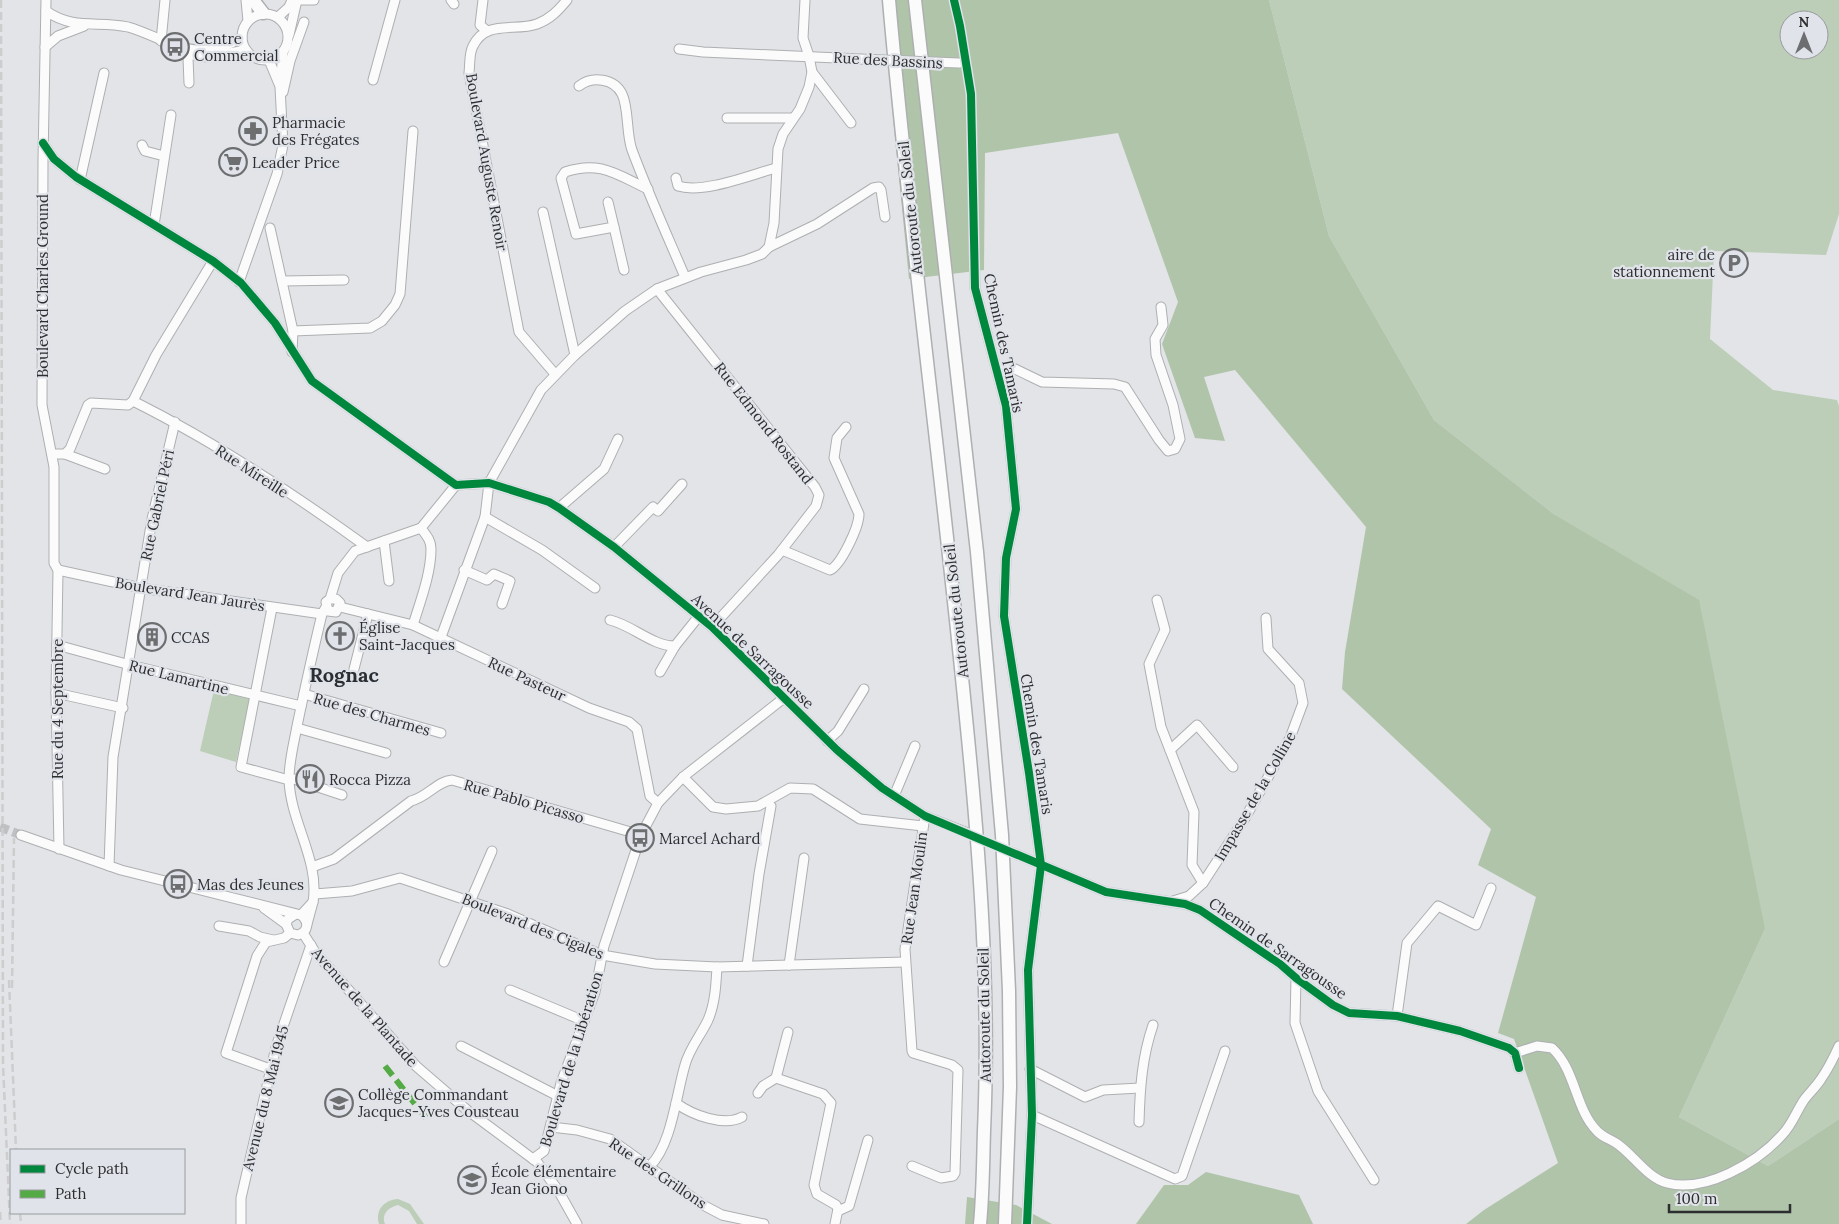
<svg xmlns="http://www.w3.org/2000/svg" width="1839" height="1224" font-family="Lora,serif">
	<rect width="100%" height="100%" fill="#e2e4e7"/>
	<g fill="#bcceb7" fill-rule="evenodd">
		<path d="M 1269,0 L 1839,0 L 1839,214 L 1826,255 L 1714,251 L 1710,339 L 1773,390 L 1837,400 L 1839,406 L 1839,1119 L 1768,1166 L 1679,1117 L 1765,929 L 1555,515 L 1434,420 L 1329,236 ZM 1789,20 L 1819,20 L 1819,50 L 1789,50 Z"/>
		<path d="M 214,690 L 250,699 L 236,762 L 200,751 Z"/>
		<path d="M 398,1199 L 410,1204 L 424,1224 L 417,1224 L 409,1211 L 398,1205 C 389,1207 381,1214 385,1224 L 379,1224 C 375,1210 384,1200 398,1199 Z"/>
	</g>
	<g fill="#b0c4aa">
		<path d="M 887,0 L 1269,0 L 1329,236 L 1434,420 L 1555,515 L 1699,600 L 1765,929 L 1679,1117 L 1768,1166 L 1839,1119 L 1839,1224 L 1466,1224 L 1484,1210 L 1558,1163 L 1514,1039 L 1498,1033 L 1536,897 L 1478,865 L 1491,829 L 1342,689 L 1345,652 L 1366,527 L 1235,370 L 1204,377 L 1225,441 L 1195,438 L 1162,344 L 1178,302 L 1118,133 L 985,153 L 984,270 L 909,279 L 892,107 Z"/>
		<path d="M 1206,1172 L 1299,1195 L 1313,1224 L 1136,1224 L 1164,1185 L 1188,1185 Z"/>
		<path d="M 967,1197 L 1016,1205 L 1052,1224 L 965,1224 Z"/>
	</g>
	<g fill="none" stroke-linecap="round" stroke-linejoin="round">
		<g stroke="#bec0c2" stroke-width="9" stroke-dasharray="9 4.5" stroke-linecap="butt">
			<path d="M 0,827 L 21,835"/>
			<path d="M 972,835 L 1006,850"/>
		</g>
		<defs>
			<g id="minor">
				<path d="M 46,0 L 43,160 L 42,405 L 54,467 L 54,563 L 58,570 L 56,693 L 59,849"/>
				<path d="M 246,0 L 248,21"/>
				<path d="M 300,0 L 314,0"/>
				<path d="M 451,0 L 454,4"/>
				<path d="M 483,0 L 480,25 L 487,31"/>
				<path d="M 954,0 L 960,26 L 971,94 L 975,288 L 1006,406 L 1016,509 L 1006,558 L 1004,616 L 1029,773 L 1041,865 L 1028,970 L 1032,1115 L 1027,1224"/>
				<path d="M 46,11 C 75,31 98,20 128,27 C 153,34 175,50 202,50 C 217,50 230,45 242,37"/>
				<circle cx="265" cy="37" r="23"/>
				<path d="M 278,17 L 289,7 L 292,0"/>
				<path d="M 289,35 L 297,0"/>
				<path d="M 161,41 L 165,0"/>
				<path d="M 45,47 L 58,36 L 84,26"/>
				<path d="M 679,49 L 703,52 L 883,60"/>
				<path d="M 183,51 L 188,58 L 189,83"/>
				<path d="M 192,55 L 207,57 L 246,50"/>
				<path d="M 269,60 L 279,84"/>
				<path d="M 812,72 L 851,123"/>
				<path d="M 373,80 L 395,0"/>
				<path d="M 579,86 C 592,76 614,78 622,94 C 629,108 626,134 632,150 C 648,193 667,235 685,277"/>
				<path d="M 283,92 L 290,61 L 304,22"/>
				<path d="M 727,118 L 793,118"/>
				<path d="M 43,143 L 54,159 L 76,177 L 213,261 L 241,283 L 275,323 L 312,381 L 442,475 L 456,485 L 489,483 L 549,502 L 559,508 L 614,547 L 712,627 L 837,750 L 882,788 L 925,816 L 968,833"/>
				<path d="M 142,145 L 145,151 L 164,156"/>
				<path d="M 676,178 L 678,186 C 703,194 750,175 776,168"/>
				<path d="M 80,180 L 104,73"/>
				<path d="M 608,202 L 614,227 L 576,234 L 561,178 L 565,172 C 601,160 617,175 648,189"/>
				<path d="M 543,212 L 575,355"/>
				<path d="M 154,225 L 171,115"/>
				<path d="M 614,227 L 624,270"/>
				<path d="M 270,228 L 293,331 L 292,352"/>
				<path d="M 769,247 L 817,224 L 873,188 L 879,187 L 881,190 L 885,217"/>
				<path d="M 282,281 L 344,280"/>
				<path d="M 239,282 L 277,174 L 283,145 L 280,87 L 283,52"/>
				<path d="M 657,289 L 815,487 L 819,495 L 816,506 L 778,555 L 712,627"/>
				<path d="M 293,331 L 370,328 L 382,321 L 395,305 L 400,294 L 413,131"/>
				<path d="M 997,368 L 1011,367 L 1042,382 L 1114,384 L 1125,387 L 1159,440 L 1168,451 L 1175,449 L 1180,439 L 1173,405 L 1156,355 L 1155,339 L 1163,325 L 1161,307"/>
				<path d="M 555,374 L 519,332 L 469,73 C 470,65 469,53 473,46 C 486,19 515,32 537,24 C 550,19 558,11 567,0"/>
				<path d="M 133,401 C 213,441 294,494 367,547"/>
				<path d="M 52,454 L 65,454 L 70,449 L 88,405 L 91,403 L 128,405 L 133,401 L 156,355 L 213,261"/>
				<path d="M 65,454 L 105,469"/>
				<path d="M 559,508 L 604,469 L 618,439"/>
				<path d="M 485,517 L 542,550 L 595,588"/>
				<path d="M 384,541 L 389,581"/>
				<path d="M 614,547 L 653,507 L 658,511 L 682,484"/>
				<path d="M 782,550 L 830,570 C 841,565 859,527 859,514 L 834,458 L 837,438 L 846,427"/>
				<path d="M 58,570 L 141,588 L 322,614"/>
				<path d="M 464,570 L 487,580 L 494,574 L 510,581 L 502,604"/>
				<path d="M 330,599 L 336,599 L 340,603 L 336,612 L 328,611 L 326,602 L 330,599 L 338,573 L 355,551 L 421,528 L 456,485"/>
				<path d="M 1157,600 L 1165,630 L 1149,664 L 1161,727 L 1194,812 L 1192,865 L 1203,883"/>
				<path d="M 340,607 L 413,625 L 589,708 L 629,722 L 637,729 L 650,796 L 658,803"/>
				<path d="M 272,608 L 241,767 L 289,780 L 294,779 L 342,795"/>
				<path d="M 610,620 C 632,625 652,646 675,646 L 699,616"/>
				<path d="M 413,625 C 420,602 431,574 431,549 C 431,540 426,535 421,528"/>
				<path d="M 441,637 L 485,517 L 489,483 L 541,390 L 575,355 L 625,311 L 657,289 L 701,272 L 746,260 L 762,254 L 769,247 L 774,223 L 778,149 L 783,134 L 800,109 L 809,87 L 812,72 L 809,56 L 803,38 L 805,0"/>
				<path d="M 57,645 L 130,665 L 301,706"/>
				<path d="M 354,669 L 368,614"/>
				<path d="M 660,672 L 675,646"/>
				<path d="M 56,693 L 123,708"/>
				<path d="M 304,694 L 441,733"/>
				<path d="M 297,728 L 386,753"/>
				<path d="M 827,741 L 838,731 L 864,689"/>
				<path d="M 1170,750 L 1197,725 L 1233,767"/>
				<path d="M 683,777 L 713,807 L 726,809 L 758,806 L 790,788 L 813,789 L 860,819 L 923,826"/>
				<path d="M 894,796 L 915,746"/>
				<path d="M 21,835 L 121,870 L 301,915 C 310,922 308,932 298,935 L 290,933 L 286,924 L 288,919 L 296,914"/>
				<path d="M 1011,852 L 1106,892 L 1185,904 L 1200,910 L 1280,964 L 1296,978 L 1333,1005 L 1349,1013 L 1397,1016 L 1460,1031 L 1509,1048 L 1515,1053 L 1519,1068"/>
				<path d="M 109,866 L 113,757 L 152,519 L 175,422"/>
				<path d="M 312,867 L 334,859 L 411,801 C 428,797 437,781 452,780 L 641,835"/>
				<path d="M 315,894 L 352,891 L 400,878 L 508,914 L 602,955 L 655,964 L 717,967 L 905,962"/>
				<path d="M 1173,901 L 1189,896 L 1203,883 L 1245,818 L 1290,738 L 1303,703 L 1299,683 L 1268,649 L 1266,618"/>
				<path d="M 313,902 C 320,860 290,822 289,779 C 289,761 294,743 297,726 C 305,688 313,651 322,614 L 326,607"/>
				<path d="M 264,908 L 286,924"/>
				<path d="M 301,915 L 313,902 L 307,924"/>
				<path d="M 219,926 L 249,931 L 260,937 L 273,940"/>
				<path d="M 303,933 L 315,952 L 416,1066 L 467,1110 L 537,1162 L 558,1190 L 577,1224"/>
				<path d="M 444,962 L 492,851"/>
				<path d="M 789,965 L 804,858"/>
				<path d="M 747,966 L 759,874 L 771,806"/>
				<path d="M 1296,978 L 1295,1023 L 1318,1091 L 1374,1180"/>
				<path d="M 510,990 L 584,1021"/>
				<path d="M 1397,1016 L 1407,943 L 1438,906 L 1476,925 L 1491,888"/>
				<path d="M 788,1032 L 776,1078 L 823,1094 L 831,1103 L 814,1185 L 817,1194 L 836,1205 L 838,1209 L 835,1224"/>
				<path d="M 461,1046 L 558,1096"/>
				<path d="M 1515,1053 L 1537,1046 L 1552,1048 C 1576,1070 1575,1109 1597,1131 C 1602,1137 1610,1139 1616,1143 C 1633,1154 1647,1178 1667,1183 C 1705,1193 1757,1163 1782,1135 C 1792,1125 1796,1112 1804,1100 C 1809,1093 1816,1087 1821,1079 C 1828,1069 1834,1057 1839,1046"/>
				<path d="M 270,1069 L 226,1053 L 257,956 L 266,942 L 284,938 L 290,933"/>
				<path d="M 1030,1069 L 1085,1097 L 1103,1090 L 1140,1088"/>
				<path d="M 758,1093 L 763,1086 L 776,1078"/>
				<path d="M 676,1103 C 692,1115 724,1127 742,1117"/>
				<path d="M 1032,1115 L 1175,1179 L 1182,1176 L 1225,1051"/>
				<path d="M 1139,1122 C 1140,1088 1142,1057 1153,1025"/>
				<path d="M 551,1127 L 577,1130 L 610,1139 L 703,1205 L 722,1215 L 764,1224"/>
				<path d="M 533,1159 L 544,1151 L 561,1083 L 595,992 L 604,946 L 641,835 L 658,803 L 683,777 L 784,698"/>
				<path d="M 650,1166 C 672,1144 676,1095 685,1065 C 689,1049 701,1035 708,1020 C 715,1004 716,985 717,967"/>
				<path d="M 912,1166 L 941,1178 L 953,1176 L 955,1173 L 958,1070 L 952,1065 L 913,1053 L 912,1051 L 905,949 L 925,816"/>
				<path d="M 838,1211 L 849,1206 L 868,1140"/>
				<path d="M 241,1224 L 241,1198 L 276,1047 L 311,945"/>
			</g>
			<g id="highway">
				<path d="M 253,0 L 263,13"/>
				<path d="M 889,0 C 910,240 943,479 966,718 C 980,856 990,994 984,1131 C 983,1162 983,1194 980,1224"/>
				<path d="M 915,0 L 977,552 L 1002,835 L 1009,991 L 1010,1087 L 1005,1224"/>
			</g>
		</defs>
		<use href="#minor" stroke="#adafb1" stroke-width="11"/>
		<use href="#highway" stroke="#adafb1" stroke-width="15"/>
		<use href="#minor" stroke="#fbfbfb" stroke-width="9"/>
		<use href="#highway" stroke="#fbfbfb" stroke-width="12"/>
		<g stroke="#cdcdce" stroke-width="2.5" stroke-dasharray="8 4" stroke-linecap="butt">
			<path d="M 1,0 L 3,1064 L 10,1224"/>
			<path d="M 9,980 L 16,1150"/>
			<path d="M 12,988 L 14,838"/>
			<path d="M 0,1212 L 1,1224"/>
			<path d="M 20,1213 L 21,1224"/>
		</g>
		<defs>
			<path id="minor-bridge" d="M 883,60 L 959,63"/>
		</defs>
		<use href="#minor-bridge" stroke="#adafb1" stroke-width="11" stroke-linecap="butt"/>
		<use href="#minor-bridge" stroke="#fbfbfb" stroke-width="9"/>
		<path stroke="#54ab45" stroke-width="6" stroke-dasharray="12 6" stroke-linecap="butt" d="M 385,1066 L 427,1119"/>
		<defs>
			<g id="cycleway">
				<path d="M 954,0 L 960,26 L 971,94 L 975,288 L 1006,406 L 1016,509 L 1006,558 L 1004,616 L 1029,773 L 1041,865 L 1028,970 L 1032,1115 L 1027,1224"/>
				<path d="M 43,143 L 54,159 L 76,177 L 213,261 L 241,283 L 275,323 L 312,381 L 442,475 L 456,485 L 489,483 L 549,502 L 559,508 L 614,547 L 712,627 L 837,750 L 882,788 L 925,816 L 1106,892 L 1185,904 L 1200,910 L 1280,964 L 1296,978 L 1333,1005 L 1349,1013 L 1397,1016 L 1460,1031 L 1509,1048 L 1515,1053 L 1519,1068"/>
			</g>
		</defs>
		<use href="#cycleway" stroke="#e0e3e9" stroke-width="11"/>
		<use href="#cycleway" stroke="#00873e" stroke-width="8"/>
	</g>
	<defs>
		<symbol id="bus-ring" viewBox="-11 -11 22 22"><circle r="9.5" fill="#e0e3e9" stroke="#6c6e70" stroke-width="1.5"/><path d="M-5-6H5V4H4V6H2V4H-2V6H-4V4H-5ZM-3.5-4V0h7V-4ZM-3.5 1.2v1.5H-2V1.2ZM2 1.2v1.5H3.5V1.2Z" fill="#6c6e70"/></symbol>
		<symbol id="pharmacy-ring" viewBox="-11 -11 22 22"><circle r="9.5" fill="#e0e3e9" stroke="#6c6e70" stroke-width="1.5"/><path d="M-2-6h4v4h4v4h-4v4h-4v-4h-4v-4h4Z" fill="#6c6e70"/></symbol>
		<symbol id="supermarket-ring" viewBox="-11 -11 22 22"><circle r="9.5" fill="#e0e3e9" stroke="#6c6e70" stroke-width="1.5"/><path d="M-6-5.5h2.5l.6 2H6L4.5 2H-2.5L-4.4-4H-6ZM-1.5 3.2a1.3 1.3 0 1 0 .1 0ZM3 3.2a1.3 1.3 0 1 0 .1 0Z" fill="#6c6e70"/></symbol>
		<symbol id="parking-ring" viewBox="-11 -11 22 22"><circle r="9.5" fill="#e0e3e9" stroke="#6c6e70" stroke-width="1.5"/><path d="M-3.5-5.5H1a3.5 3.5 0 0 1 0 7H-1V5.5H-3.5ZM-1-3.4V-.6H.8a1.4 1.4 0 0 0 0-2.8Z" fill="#6c6e70"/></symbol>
		<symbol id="church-ring" viewBox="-11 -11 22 22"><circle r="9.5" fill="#e0e3e9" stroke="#6c6e70" stroke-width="1.5"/><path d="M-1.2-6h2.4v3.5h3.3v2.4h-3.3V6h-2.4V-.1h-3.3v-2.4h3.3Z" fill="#6c6e70"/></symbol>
		<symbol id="building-ring" viewBox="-11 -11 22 22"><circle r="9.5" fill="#e0e3e9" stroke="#6c6e70" stroke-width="1.5"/><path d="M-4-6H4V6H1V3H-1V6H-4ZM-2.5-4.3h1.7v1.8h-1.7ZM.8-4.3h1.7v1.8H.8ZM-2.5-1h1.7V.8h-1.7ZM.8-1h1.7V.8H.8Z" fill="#6c6e70"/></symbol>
		<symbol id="restaurant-ring" viewBox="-11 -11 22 22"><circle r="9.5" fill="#e0e3e9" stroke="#6c6e70" stroke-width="1.5"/><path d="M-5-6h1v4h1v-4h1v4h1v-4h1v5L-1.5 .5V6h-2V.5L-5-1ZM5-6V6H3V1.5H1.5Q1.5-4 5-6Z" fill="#6c6e70"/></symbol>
		<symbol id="school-ring" viewBox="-11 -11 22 22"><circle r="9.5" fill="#e0e3e9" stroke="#6c6e70" stroke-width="1.5"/><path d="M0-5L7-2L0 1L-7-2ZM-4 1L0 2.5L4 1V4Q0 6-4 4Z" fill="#6c6e70"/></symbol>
	</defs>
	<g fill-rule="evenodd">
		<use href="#bus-ring" x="159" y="31" width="32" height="32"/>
		<use href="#pharmacy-ring" x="237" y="115" width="32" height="32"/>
		<use href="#supermarket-ring" x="217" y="146" width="32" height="32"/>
		<use href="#parking-ring" x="1718" y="247" width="32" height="32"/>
		<use href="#church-ring" x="324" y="620" width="32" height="32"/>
		<use href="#building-ring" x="136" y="621" width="32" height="32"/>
		<use href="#restaurant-ring" x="294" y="763" width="32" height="32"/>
		<use href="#bus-ring" x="624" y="822" width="32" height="32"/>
		<use href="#bus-ring" x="162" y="868" width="32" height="32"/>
		<use href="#school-ring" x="323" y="1087" width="32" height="32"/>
		<use href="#school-ring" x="456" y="1164" width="32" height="32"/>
	</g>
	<g text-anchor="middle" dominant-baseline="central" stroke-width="4.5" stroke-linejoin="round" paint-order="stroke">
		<g font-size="15" fill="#2d2e30" stroke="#e0e3e9" text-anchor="start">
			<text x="194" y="38">Centre<tspan x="194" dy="17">Commercial</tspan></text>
			<text x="272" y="122">Pharmacie<tspan x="272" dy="17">des Frégates</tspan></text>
			<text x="252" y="162">Leader Price</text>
			<text x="1715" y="254" text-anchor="end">aire de<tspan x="1715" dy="17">stationnement</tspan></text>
			<text x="359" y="627">Église<tspan x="359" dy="17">Saint-Jacques</tspan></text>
			<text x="171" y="637">CCAS</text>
			<text x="329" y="779">Rocca Pizza</text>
			<text x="659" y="838">Marcel Achard</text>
			<text x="197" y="884">Mas des Jeunes</text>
			<text x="358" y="1094">Collège Commandant<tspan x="358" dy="17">Jacques-Yves Cousteau</tspan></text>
			<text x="491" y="1171">École élémentaire<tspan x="491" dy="17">Jean Giono</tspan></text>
		</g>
		<g font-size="15" fill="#2d2e30" stroke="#e0e3e9">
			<text transform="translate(888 60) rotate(3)">Rue des Bassins</text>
			<text transform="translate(487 162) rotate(80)">Boulevard Auguste Renoir</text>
			<text transform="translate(910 208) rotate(-96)">Autoroute du Soleil</text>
			<text transform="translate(42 286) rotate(-90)">Boulevard Charles Ground</text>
			<text transform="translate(1004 343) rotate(78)">Chemin des Tamaris</text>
			<text transform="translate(764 423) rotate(52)">Rue Edmond Rostand</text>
			<text transform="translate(252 471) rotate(33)">Rue Mireille</text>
			<text transform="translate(157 505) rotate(-78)">Rue Gabriel Péri</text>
			<text transform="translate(190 594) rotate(9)">Boulevard Jean Jaurès</text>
			<text transform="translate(956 611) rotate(-96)">Autoroute du Soleil</text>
			<text transform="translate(753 651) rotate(43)">Avenue de Sarragousse</text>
			<text transform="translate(179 677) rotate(14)">Rue Lamartine</text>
			<text transform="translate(527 679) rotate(25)">Rue Pasteur</text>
			<text transform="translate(57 709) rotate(-90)">Rue du 4 Septembre</text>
			<text transform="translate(372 714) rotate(16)">Rue des Charmes</text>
			<text transform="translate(1037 744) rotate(81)">Chemin des Tamaris</text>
			<text transform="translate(1255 796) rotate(-60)">Impasse de la Colline</text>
			<text transform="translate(524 801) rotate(16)">Rue Pablo Picasso</text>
			<text transform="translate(914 888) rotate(-82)">Rue Jean Moulin</text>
			<text transform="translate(533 926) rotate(22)">Boulevard des Cigales</text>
			<text transform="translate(1278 948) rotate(35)">Chemin de Sarragousse</text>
			<text transform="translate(365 1007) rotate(49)">Avenue de la Plantade</text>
			<text transform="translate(984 1015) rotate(-91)">Autoroute du Soleil</text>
			<text transform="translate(571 1059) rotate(-73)">Boulevard de la Libération</text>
			<text transform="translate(265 1098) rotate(-76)">Avenue du 8 Mai 1945</text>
			<text transform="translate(658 1173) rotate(34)">Rue des Grillons</text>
		</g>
		<g font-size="20" font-weight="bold" fill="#2b2e32" stroke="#e0e3e9">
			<text x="344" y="674">Rognac</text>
		</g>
	</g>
	<rect x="10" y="1149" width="175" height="65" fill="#e0e3e9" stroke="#989b9f"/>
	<rect x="20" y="1165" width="25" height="8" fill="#00873e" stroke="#989b9f"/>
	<text x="55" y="1174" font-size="15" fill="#2d2e30">Cycle path</text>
	<rect x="20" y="1190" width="25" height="8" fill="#54ab45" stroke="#989b9f"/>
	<text x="55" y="1199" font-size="15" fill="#2d2e30">Path</text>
	<g transform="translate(1804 35)"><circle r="24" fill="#e0e3e9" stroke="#989b9f"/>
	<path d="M0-4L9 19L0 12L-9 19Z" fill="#6c6e70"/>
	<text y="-8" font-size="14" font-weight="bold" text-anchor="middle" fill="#2d2e30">N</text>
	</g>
	<path d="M1669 1204v8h121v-8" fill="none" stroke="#2d2e30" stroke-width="2.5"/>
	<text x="1676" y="1204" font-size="15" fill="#2d2e30" stroke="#e0e3e9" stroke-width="4" paint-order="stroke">100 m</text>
</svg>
